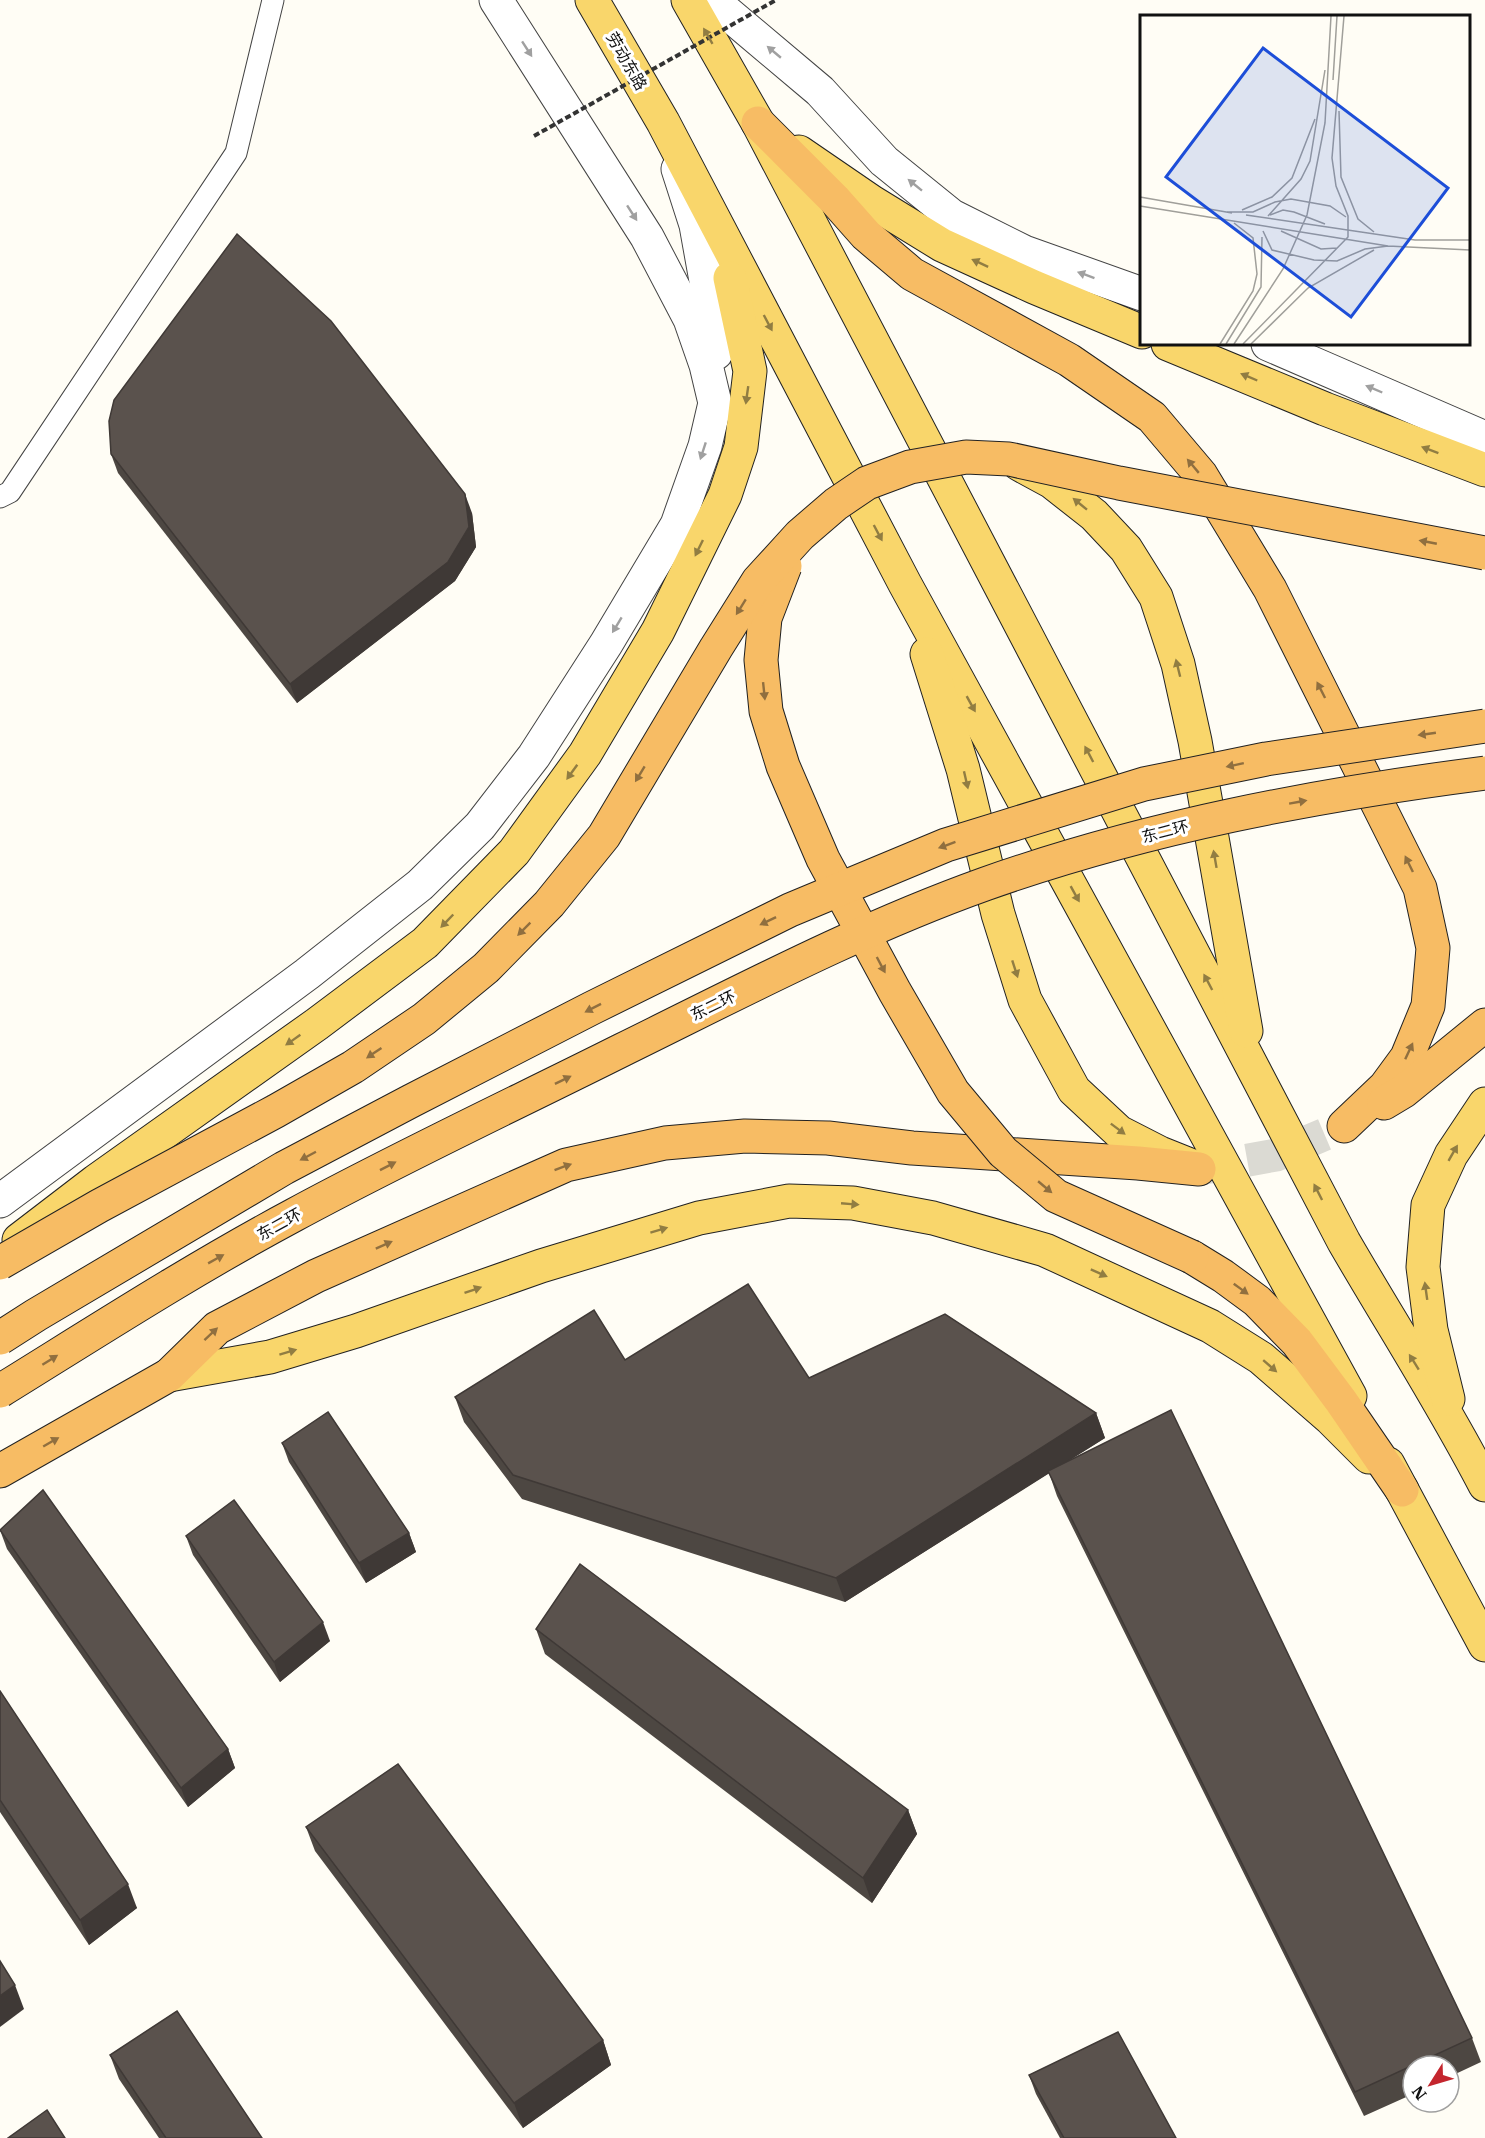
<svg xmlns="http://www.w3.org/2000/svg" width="1485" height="2138" font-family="'IBM Plex Serif','Noto Sans SC',serif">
	<rect width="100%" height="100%" fill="#fffdf5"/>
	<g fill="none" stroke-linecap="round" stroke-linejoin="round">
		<path stroke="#dbdad3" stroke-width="33" stroke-dasharray="33 16" stroke-linecap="butt" d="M 1199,1169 L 1276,1155 L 1344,1126"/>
		<defs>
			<path id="service" d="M 0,497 L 10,492 L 236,153 L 273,0"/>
			<g id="tertiary">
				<path d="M 712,0 L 820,91 L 884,161 L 952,216 L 1024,252 L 1142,294"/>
				<path d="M 678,169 L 696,225 L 708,292 L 716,353"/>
				<path d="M 1268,344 L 1485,438"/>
				<path d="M 0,1201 L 307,974 L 420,885 L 480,826 L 534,756 L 606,644 L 677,525 L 705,446 L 715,403 L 706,365 L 690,319 L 647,237 L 496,0"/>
			</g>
			<g id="primary">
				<path d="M 592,0 L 663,122 L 905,584 L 1350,1396"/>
				<path d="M 688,0 L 758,123 L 1344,1242 C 1391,1323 1442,1402 1485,1485"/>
				<path d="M 799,152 L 872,202 L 942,245 L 1034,287 L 1142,332"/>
				<path d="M 1168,344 L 1325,409 L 1485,470"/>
				<path d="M 1019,464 L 1052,482 L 1094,515 L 1126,549 L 1156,597 L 1178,664 L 1195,741 L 1246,1031"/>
				<path d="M 927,654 L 963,769 L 998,914 L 1025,1000 L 1074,1090 L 1119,1132 L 1160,1153 L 1190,1165"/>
				<path d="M 19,1240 L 96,1181 L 317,1024 L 425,943 L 514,852 L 585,754 L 658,631 L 725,495 L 741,447 L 750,371 L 730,278"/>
				<path d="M 169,1375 L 270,1357 L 356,1331 L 541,1266 L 699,1218 L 789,1201 L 853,1203 L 933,1218 L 1045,1250 L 1210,1326 L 1261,1358 L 1330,1418 L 1369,1457"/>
				<path d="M 1448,1399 L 1431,1330 L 1423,1267 L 1428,1205 L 1451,1155 L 1485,1104"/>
				<path d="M 1388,1464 L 1485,1645"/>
			</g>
			<g id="trunk">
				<path d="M 758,123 L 835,200 L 866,235 L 912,274 L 1069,360 L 1152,417 L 1201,475 L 1270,589 L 1420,888 L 1433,948 L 1428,1006 L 1407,1057 L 1385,1087 L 1344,1126"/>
				<path d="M 1384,1103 L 1404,1091 L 1485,1025"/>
				<path d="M 1192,1257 L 1223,1276 L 1257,1301 L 1297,1342 L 1341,1401 L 1402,1490"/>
				<path d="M 0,1471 L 169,1375 L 217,1328 L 316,1276 L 566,1165 L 665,1143 L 745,1136 L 828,1138 L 912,1148 L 1138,1163 L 1199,1169"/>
			</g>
		</defs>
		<use href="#service" stroke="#444" stroke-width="23"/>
		<use href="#tertiary" stroke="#444" stroke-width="35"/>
		<use href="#primary" stroke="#222" stroke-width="35"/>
		<use href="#trunk" stroke="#222" stroke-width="35"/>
		<use href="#service" stroke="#fff" stroke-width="21"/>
		<use href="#tertiary" stroke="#fff" stroke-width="33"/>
		<use href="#primary" stroke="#f9d66b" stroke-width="33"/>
		<use href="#trunk" stroke="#f7bc64" stroke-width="33"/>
		<defs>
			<g id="trunk-bridge">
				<path d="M 785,566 L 765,618 L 761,660 L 766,711 L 783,766 L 823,859 L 895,992 L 953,1092 L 1003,1152 L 1056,1196 L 1192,1257"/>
				<path d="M 0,1263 L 99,1206 L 276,1111 L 353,1067 L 424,1019 L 486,968 L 549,904 L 604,836 L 716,648 L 758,581 L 800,535 L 836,504 L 867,483 L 910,467 L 966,457 L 1009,459 L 1119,483 L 1485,553"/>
				<path d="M 0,1338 L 36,1315 L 284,1168 L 411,1101 L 592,1008 L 790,910 L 946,845 L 1144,784 L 1266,759 L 1485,726"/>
				<path d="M 0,1391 C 97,1331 193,1269 294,1215 C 401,1157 512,1105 622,1050 C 740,992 859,929 985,884 C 1146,827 1315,795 1485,773"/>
			</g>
		</defs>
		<use href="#trunk-bridge" stroke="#222" stroke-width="35" stroke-linecap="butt"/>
		<path stroke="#333" stroke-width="4" stroke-dasharray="6 3" stroke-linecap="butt" d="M 534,136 L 776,0"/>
		<use href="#trunk-bridge" stroke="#f7bc64" stroke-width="33"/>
	</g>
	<g fill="#4d4742">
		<path d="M 111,454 L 472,513 L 476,547 L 455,581 L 297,703 L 118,473 Z"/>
		<path d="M 625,1360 L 809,1378 L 1096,1413 L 1105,1438 L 1068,1461 L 1472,2038 L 1481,2062 L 1449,2077 L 1449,2066 L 1413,2066 L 1413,2094 L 1364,2116 L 1057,1496 L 1049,1473 L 845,1602 L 522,1499 L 464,1422 L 455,1397 Z"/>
		<path d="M 282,1443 L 409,1533 L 416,1552 L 366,1583 L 289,1462 Z"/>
		<path d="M 0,1530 L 228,1749 L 235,1768 L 188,1807 L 7,1549 Z"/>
		<path d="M 186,1536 L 330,1641 L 280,1682 L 193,1555 Z"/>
		<path d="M 536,1629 L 908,1810 L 917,1834 L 872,1903 L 545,1654 Z"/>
		<path d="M 0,1691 L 137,1908 L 89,1945 L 0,1812 Z"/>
		<path d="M 306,1827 L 603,2040 L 611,2065 L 523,2128 L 315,1851 Z"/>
		<path d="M 110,2055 L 262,2138 L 159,2138 L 119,2079 Z"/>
		<path d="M 1029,2075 L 1176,2138 L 1060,2138 L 1036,2094 Z"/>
	</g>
	<g fill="#3f3936">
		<path d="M 465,494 L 472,513 L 476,547 L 455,581 L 297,703 L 290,684 Z"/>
		<path d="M 1096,1413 L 1105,1438 L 845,1602 L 836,1578 Z"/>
		<path d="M 409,1533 L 416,1552 L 366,1583 L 359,1563 Z"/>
		<path d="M 323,1622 L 330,1641 L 280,1682 L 274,1662 Z"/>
		<path d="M 228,1749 L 235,1768 L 188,1807 L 181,1788 Z"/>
		<path d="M 908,1810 L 917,1834 L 872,1903 L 863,1878 Z"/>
		<path d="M 128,1884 L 137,1908 L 89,1945 L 80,1920 Z"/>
		<path d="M 15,1985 L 24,2009 L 0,2027 L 0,1996 Z"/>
		<path d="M 603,2040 L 611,2065 L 523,2128 L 514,2103 Z"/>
	</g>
	<g fill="#5a524d" stroke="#3f3936" stroke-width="1.5">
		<path d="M 237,234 L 331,321 L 465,494 L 469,527 L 448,562 L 290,684 L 111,454 L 109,421 L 114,400 Z"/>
		<path d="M 748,1284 L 809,1378 L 945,1314 L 1096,1413 L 836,1578 L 513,1475 L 455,1397 L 594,1310 L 625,1360 Z"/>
		<path d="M 1171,1410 L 1472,2038 L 1355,2092 L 1048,1471 Z"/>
		<path d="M 328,1412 L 409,1533 L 359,1563 L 282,1443 Z"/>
		<path d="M 43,1490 L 228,1749 L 181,1788 L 0,1530 Z"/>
		<path d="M 234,1500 L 323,1622 L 274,1662 L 186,1536 Z"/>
		<path d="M 580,1564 L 908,1810 L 863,1878 L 536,1629 Z"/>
		<path d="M 0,1691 L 128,1884 L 80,1920 L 0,1800 Z"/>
		<path d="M 398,1764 L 603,2040 L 514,2103 L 306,1827 Z"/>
		<path d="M 0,1961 L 15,1985 L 0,1996 Z"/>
		<path d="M 177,2011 L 262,2138 L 166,2138 L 110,2055 Z"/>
		<path d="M 1118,2032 L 1176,2138 L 1064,2138 L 1029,2075 Z"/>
		<path d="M 47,2110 L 65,2138 L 8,2138 Z"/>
	</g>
	<defs><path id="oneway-solid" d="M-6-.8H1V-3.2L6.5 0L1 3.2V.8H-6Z" transform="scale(1.5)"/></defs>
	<g fill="#917d42">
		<use href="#oneway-solid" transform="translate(708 36) rotate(-120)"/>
		<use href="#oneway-solid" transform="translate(980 263) rotate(-155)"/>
		<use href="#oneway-solid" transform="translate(768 323) rotate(62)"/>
		<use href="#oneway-solid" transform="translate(1249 377) rotate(-157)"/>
		<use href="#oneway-solid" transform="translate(747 395) rotate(98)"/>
		<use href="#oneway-solid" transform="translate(1430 450) rotate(-159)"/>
		<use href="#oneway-solid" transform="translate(1080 504) rotate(-141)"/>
		<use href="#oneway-solid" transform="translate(878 533) rotate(62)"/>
		<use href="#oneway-solid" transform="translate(699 548) rotate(116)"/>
		<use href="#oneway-solid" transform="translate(1178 668) rotate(-104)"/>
		<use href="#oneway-solid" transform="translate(971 704) rotate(61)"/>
		<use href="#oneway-solid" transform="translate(1089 754) rotate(-118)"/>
		<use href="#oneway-solid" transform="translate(572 772) rotate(126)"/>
		<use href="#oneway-solid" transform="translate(966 780) rotate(77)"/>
		<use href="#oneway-solid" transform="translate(1215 859) rotate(-100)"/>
		<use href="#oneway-solid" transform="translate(1075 894) rotate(61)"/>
		<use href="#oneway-solid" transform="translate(447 921) rotate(134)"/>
		<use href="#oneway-solid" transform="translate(1015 969) rotate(72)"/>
		<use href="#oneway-solid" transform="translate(1208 982) rotate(-118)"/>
		<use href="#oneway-solid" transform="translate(293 1040) rotate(145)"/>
		<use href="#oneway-solid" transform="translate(1118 1129) rotate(37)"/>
		<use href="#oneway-solid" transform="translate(1453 1153) rotate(-60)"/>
		<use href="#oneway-solid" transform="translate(1318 1192) rotate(-117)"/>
		<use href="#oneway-solid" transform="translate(850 1204) rotate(5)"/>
		<use href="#oneway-solid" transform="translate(659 1230) rotate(-17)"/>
		<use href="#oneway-solid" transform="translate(1099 1273) rotate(24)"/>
		<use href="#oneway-solid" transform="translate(473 1290) rotate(-19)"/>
		<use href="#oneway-solid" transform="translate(1426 1291) rotate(-98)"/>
		<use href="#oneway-solid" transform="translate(288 1352) rotate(-17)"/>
		<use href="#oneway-solid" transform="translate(1414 1362) rotate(-122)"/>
		<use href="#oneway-solid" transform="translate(1270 1366) rotate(41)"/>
	</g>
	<g fill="#a0a0a0">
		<use href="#oneway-solid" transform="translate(527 49) rotate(57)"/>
		<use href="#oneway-solid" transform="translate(774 52) rotate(-140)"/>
		<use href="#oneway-solid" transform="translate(915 185) rotate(-141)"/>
		<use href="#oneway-solid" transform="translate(632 213) rotate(57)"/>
		<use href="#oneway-solid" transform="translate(1086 275) rotate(-160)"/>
		<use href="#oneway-solid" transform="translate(1374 389) rotate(-157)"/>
		<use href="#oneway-solid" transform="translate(703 451) rotate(108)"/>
		<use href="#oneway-solid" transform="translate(617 625) rotate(121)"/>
	</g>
	<g fill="#906f3f">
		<use href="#oneway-solid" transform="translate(1193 466) rotate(-130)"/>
		<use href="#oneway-solid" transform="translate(1428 542) rotate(-169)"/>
		<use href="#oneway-solid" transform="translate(741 607) rotate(122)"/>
		<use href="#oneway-solid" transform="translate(1321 690) rotate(-117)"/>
		<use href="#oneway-solid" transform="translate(764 691) rotate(84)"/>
		<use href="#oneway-solid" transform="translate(1427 734) rotate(172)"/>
		<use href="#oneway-solid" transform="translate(1235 765) rotate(168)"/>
		<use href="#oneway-solid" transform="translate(640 774) rotate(121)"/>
		<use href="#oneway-solid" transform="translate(1298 802) rotate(-10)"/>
		<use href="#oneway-solid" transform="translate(947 845) rotate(160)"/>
		<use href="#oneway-solid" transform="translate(1409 864) rotate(-116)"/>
		<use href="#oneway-solid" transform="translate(768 921) rotate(154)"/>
		<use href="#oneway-solid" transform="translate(524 929) rotate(135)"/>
		<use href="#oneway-solid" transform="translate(881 965) rotate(62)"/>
		<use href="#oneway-solid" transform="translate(593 1008) rotate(153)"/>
		<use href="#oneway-solid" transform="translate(1409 1051) rotate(-65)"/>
		<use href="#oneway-solid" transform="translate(374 1053) rotate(146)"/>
		<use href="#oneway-solid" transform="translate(563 1080) rotate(-26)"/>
		<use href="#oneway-solid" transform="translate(308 1156) rotate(152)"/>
		<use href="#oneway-solid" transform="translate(388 1166) rotate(-27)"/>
		<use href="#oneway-solid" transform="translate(563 1167) rotate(-20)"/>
		<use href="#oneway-solid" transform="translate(1045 1187) rotate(40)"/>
		<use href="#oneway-solid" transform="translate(384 1245) rotate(-24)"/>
		<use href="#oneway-solid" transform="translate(216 1259) rotate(-29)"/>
		<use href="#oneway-solid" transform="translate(1241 1289) rotate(36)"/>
		<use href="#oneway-solid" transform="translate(211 1334) rotate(-43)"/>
		<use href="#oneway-solid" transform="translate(50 1360) rotate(-32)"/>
		<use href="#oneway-solid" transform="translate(51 1442) rotate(-30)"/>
	</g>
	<g text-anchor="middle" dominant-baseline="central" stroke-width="6" stroke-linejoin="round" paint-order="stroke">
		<g font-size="16" fill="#111" stroke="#fff">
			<text transform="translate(627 61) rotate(60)">劳动东路</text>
			<text transform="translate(1165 831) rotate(-14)">东二环</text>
			<text transform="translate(713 1005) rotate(-26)">东二环</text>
			<text transform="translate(279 1224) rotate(-29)">东二环</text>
		</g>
	</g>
	<g transform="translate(1140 15)">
		<rect width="330" height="330" fill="#fffdf5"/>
		<path fill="none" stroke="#a09f9a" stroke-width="1.5" d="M 193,65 L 197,1M 199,96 L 201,162 L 218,204 L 234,217M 0,182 L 92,198M 0,191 L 248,231 L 330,235M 102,195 L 132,182 L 152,163 L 175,104M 87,197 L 113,197 L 135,187 L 151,184 L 190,191 L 206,202M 106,200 L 275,225 L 330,225M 130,200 L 143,195 L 154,197 L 185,209M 128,201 L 161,164 L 170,146 L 185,55M 123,216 L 132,235 L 174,245 L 197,246 L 225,234 L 248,231M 141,216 L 181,234 L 197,233M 80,329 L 113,276 L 117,259 L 113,223 L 94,208M 86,329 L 121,272 L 122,222M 94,329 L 143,254 L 167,200 L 185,108 L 191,1M 103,329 L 208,222 L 208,201 L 196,171 L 192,143 L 204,1M 111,329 L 168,273 L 234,235"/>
		<path fill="#1d4ed8" fill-opacity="0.15" stroke="#1d4ed8" stroke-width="3" d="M 123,33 L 308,173 L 211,302 L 26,162 Z"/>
		<rect width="330" height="330" fill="none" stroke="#111" stroke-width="3"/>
	</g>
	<g transform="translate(1431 2084) rotate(233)"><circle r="28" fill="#ffffff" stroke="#a0a0a0" stroke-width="1.5"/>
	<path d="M0-4.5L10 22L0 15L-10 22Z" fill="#c4262e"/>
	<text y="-9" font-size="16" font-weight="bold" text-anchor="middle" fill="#111111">N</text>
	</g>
</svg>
